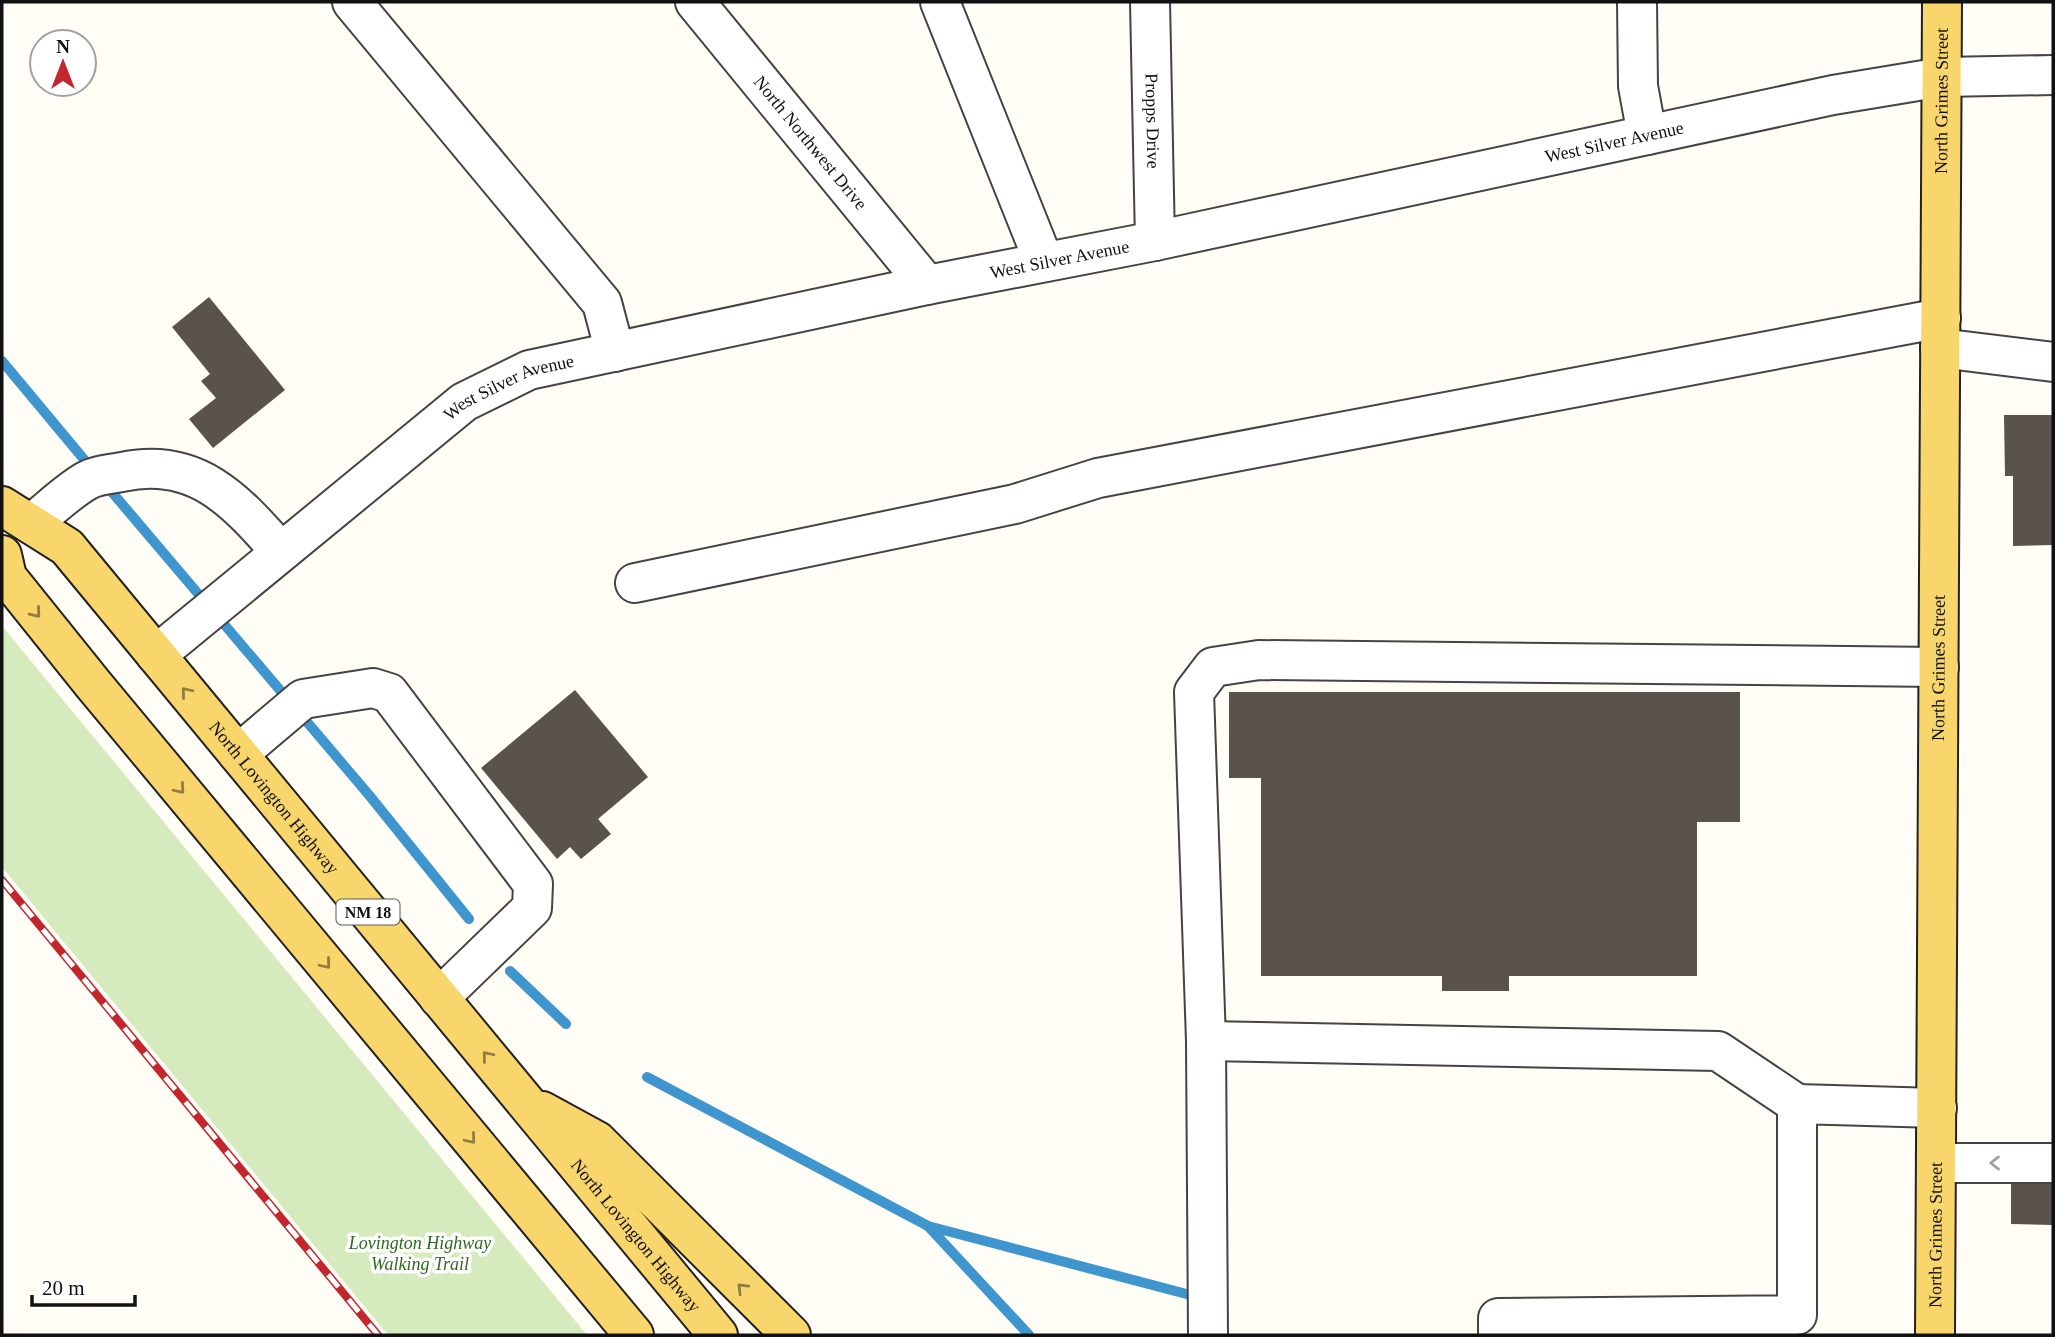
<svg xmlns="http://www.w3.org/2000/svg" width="2055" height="1337" font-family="Georgia,serif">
	<rect width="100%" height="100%" fill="#fffdf5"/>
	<path fill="#d5ebbd" d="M 2,626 L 587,1335 L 388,1335 L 2,867 Z"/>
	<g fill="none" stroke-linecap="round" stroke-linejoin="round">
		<g stroke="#3f96cf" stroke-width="10">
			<path d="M 2,361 L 92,469"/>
			<path d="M 105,484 L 369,795 L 469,919"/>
			<path d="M 510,971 L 566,1024"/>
			<path d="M 647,1077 L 928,1226 L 1198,1297"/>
			<path d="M 928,1226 L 1029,1335"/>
		</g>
	</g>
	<g fill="#5a524d">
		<path d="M 209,297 L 285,390 L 213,448 L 189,419 L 216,398 L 201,381 L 210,374 L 172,327 Z"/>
		<path d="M 2004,415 L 2053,415 L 2053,545 L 2013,546 L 2013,476 L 2005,476 Z"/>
		<path d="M 575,690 L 648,777 L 598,819 L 611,834 L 581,859 L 570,847 L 557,859 L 481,768 Z"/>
		<path d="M 1229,692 L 1740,692 L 1740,822 L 1697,822 L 1697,976 L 1509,976 L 1509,991 L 1442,991 L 1442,976 L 1261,976 L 1261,778 L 1229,778 Z"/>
		<path d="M 2011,1172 L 2053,1172 L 2053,1225 L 2011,1224 Z"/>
	</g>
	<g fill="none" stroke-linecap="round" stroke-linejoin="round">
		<defs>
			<g id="minor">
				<path d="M 352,2 L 602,303 L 615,352"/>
				<path id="s1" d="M 695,2 L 927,285"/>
				<path d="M 940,2 L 1044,262"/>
				<path id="s2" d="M 1150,2 L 1155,241"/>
				<path d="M 1637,2 L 1638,86 L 1647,135"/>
				<path d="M 1940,348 L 2053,362"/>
				<path d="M 31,524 C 49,510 67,492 86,481 C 96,475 111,474 122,472 C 196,456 236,501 280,551"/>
				<path d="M 635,583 L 1015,504 L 1098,478 L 1941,318"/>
				<path id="s3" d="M 156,655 L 464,402 L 529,370 L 927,285 L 1155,241 L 1833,95 L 1942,77 L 2053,75"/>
				<path d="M 238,754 L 303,699 L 373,688 L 389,693 L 533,884 L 532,908 L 439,998"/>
				<path d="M 1206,1041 L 1718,1051 L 1797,1104"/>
				<path d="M 1936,1163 L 2053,1163"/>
				<path d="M 1208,1335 L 1206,1041 L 1194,692 L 1213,667 L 1259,660 L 1939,667"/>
				<path d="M 1498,1335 L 1498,1318 L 1797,1315 L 1797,1104 L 1937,1108"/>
			</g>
			<g id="major">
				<path id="s4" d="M 2,506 L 67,547 L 718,1335"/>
				<path d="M 2,555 L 7,577 L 93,684 L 634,1335"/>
				<path d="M 542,1111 L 597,1141 L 791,1335"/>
				<path id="s5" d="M 1935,1335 L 1942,2"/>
			</g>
		</defs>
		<use href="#minor" stroke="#444" stroke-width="42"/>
		<use href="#major" stroke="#222" stroke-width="42"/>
		<use href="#minor" stroke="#fff" stroke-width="38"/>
		<use href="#major" stroke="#f9d66b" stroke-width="38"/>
		<defs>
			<path id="rail" d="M 2,880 L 378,1335"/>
		</defs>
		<use href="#rail" stroke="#c4262e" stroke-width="8"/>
		<use href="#rail" stroke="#fff" stroke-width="5" stroke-dasharray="16" stroke-linecap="butt"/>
	</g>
	<defs><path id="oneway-chevron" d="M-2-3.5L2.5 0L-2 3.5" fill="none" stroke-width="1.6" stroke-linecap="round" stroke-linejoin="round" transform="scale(1.75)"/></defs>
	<g stroke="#917d42">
		<use href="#oneway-chevron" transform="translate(36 613) rotate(51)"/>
		<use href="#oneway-chevron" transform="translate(186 692) rotate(-130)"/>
		<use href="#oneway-chevron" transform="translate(180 789) rotate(50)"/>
		<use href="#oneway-chevron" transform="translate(326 964) rotate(50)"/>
		<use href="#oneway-chevron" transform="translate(487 1056) rotate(-130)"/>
		<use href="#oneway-chevron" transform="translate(471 1139) rotate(50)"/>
		<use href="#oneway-chevron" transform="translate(742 1288) rotate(-135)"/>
	</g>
	<use stroke="#a0a0a0" href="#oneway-chevron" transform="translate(1995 1163) rotate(180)"/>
	<g text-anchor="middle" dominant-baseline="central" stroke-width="7" stroke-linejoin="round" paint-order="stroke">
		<rect fill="#fff" stroke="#585858" stroke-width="2" x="336.5" y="899.5" width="63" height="25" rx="5"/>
		<g font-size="16" font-weight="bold" fill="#111">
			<text x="368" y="912">NM 18</text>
		</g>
		<g font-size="18" fill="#111" stroke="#fff">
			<text stroke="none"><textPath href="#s5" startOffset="1234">North Grimes Street</textPath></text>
			<text stroke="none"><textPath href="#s2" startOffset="119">Propps Drive</textPath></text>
			<text stroke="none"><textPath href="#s1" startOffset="182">North Northwest Drive</textPath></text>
			<text stroke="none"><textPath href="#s3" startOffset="1580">West Silver Avenue</textPath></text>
			<text stroke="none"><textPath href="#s3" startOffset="1013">West Silver Avenue</textPath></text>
			<text stroke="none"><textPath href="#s3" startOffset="446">West Silver Avenue</textPath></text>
			<text stroke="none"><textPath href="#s5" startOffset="667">North Grimes Street</textPath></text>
			<text stroke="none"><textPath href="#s4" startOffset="402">North Lovington Highway</textPath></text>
			<text stroke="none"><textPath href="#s4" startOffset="970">North Lovington Highway</textPath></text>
			<text stroke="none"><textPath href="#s5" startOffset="100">North Grimes Street</textPath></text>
		</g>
		<g font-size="18" font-style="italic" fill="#2f6b1f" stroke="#fff">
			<text x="420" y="1243">Lovington Highway<tspan x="420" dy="21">Walking Trail</tspan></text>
		</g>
	</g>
	<rect width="2055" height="1337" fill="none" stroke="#111111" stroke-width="7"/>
	<g transform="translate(63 63)"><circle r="33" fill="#ffffff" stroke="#a0a0a0" stroke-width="2"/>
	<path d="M0-5L12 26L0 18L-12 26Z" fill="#c4262e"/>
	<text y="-10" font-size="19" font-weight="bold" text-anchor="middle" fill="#111111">N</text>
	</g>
	<path d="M32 1295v10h103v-10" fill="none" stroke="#111111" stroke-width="3.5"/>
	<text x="42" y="1295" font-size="21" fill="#111111" stroke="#ffffff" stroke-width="5" paint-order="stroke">20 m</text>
</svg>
